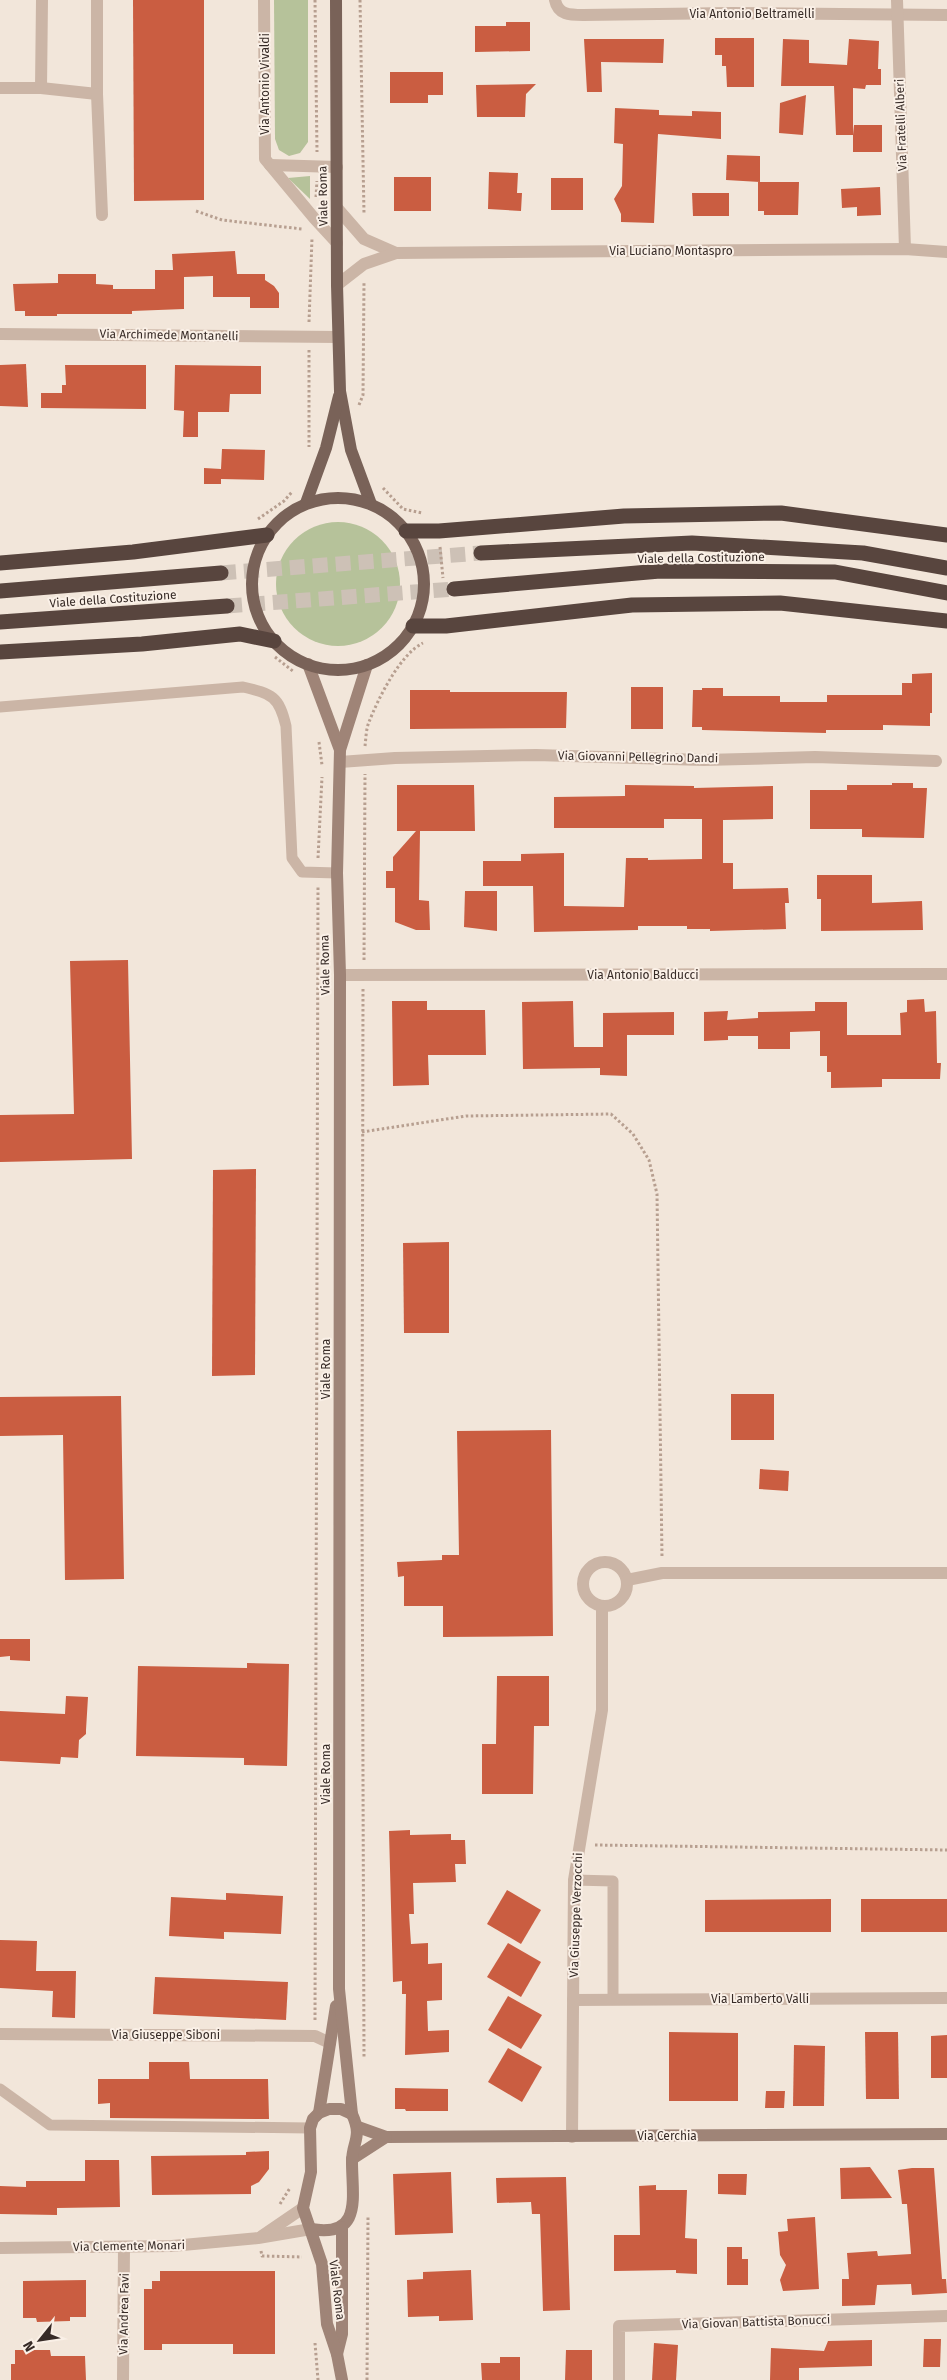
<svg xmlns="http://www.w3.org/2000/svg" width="947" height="2380" font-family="'Fira Sans',sans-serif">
	<rect width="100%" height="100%" fill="#f2e6da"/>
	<g fill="#b6c29a">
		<path d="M 274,0 L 308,0 L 308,142 L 300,153 L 289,156 L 279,150 L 275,139 Z"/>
		<path d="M 310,176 L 310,199 L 288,178 Z"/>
		<circle cx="338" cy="584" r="62"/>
	</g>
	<g fill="#ca5d41">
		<path d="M 133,0 L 204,0 L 204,200 L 134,201 Z"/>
		<path d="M 506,22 L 530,22 L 530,51 L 475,52 L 475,26 L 506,26 Z"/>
		<path d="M 715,38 L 754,38 L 754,87 L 727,87 L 726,66 L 722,66 L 722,55 L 715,55 Z"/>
		<path d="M 584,39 L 664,39 L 663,63 L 601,62 L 602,92 L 587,92 Z"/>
		<path d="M 783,39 L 809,40 L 809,63 L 847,65 L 849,39 L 879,41 L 878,69 L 881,69 L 881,85 L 866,85 L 865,89 L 853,88 L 853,135 L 854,125 L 882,125 L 882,152 L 853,152 L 853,135 L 836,135 L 834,86 L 781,86 Z"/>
		<path d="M 390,72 L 443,72 L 443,95 L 428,95 L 428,103 L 390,103 Z"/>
		<path d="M 536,84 L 526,94 L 525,117 L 477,117 L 476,85 Z"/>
		<path d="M 806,95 L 803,135 L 779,133 L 780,103 Z"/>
		<path d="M 615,108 L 659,110 L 659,115 L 692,116 L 692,111 L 721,112 L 721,139 L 658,134 L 654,223 L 621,222 L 621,214 L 614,199 L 622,186 L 623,144 L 614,143 Z"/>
		<path d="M 727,155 L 760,156 L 760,182 L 726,180 Z"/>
		<path d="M 489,172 L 518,173 L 517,193 L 522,193 L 521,211 L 488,209 Z"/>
		<rect x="394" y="177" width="37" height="34"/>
		<rect x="551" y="178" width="32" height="32"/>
		<path d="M 758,182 L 799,182 L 798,215 L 764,215 L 764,211 L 758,211 Z"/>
		<path d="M 880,187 L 881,215 L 857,216 L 857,207 L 842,208 L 841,189 Z"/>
		<path d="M 692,193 L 729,193 L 729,216 L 693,216 Z"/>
		<path d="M 235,251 L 237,274 L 265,274 L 265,280 L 274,286 L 279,293 L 279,308 L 250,308 L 250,297 L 213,297 L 213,276 L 184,277 L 184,309 L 132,311 L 132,314 L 57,314 L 57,316 L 25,316 L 25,311 L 15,311 L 13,284 L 58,283 L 58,274 L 96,274 L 96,284 L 113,285 L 113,289 L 155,289 L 155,270 L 173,270 L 172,254 Z"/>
		<path d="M 26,364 L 28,407 L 0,406 L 0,365 Z"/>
		<path d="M 65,365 L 146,365 L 146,409 L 41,408 L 41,393 L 62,393 L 62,385 L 66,385 Z"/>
		<path d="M 175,365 L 261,366 L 261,394 L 230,394 L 229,412 L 198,412 L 198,437 L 183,437 L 184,411 L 174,410 Z"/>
		<path d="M 222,449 L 265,450 L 264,480 L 221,479 L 221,484 L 204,484 L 204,468 L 221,469 Z"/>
		<path d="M 932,673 L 932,713 L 930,713 L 930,726 L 883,725 L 883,730 L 826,730 L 826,733 L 702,730 L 702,727 L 692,727 L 693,690 L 702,690 L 702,688 L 723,688 L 723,696 L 780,696 L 780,702 L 827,702 L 827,695 L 902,695 L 902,683 L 912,683 L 912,674 Z"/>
		<rect x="631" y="687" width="32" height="42"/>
		<path d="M 410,690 L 450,690 L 450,692 L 567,692 L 566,728 L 410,729 Z"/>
		<path d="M 892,783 L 913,783 L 913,788 L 927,788 L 924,838 L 862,837 L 862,829 L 810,829 L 810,790 L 847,790 L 847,785 L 892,785 Z"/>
		<path d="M 397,785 L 474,785 L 475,831 L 420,831 L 419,900 L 429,901 L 430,930 L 416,930 L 395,922 L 395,888 L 386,888 L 386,871 L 393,871 L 393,857 L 416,831 L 397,831 Z"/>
		<path d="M 625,785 L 694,786 L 694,788 L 773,786 L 773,819 L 723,820 L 723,863 L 733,863 L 733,889 L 788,888 L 789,903 L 785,903 L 786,929 L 710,931 L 710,929 L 687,929 L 687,926 L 638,926 L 638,930 L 534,932 L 533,886 L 483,886 L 483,861 L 521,861 L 521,854 L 564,853 L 564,906 L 624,907 L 626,858 L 648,858 L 648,860 L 702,859 L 702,819 L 664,819 L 664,828 L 554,828 L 554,797 L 625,796 Z"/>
		<path d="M 817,875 L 872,875 L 872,903 L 922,901 L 923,930 L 821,931 L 821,899 L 817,899 Z"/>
		<path d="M 465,891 L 497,891 L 497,931 L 464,927 Z"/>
		<path d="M 128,960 L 132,1159 L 0,1162 L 0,1115 L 74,1114 L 70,961 Z"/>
		<path d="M 924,999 L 925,1012 L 936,1011 L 937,1063 L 941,1063 L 940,1079 L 882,1079 L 882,1087 L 831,1088 L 831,1072 L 827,1072 L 827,1056 L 820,1056 L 820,1031 L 790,1032 L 790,1049 L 758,1049 L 758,1036 L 728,1036 L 728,1040 L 704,1041 L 704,1012 L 728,1011 L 727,1020 L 758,1018 L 758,1012 L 815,1011 L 815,1002 L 847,1002 L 847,1035 L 901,1035 L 900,1013 L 907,1012 L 907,1000 Z"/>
		<path d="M 392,1001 L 427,1001 L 427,1010 L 485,1010 L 486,1055 L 428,1055 L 429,1085 L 393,1086 Z"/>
		<path d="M 573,1001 L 574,1047 L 603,1047 L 603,1013 L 674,1012 L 674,1035 L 627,1035 L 627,1076 L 600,1075 L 600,1068 L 523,1069 L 522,1002 Z"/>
		<path d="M 256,1169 L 255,1375 L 212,1376 L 213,1170 Z"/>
		<path d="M 449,1242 L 449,1333 L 404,1333 L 403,1243 Z"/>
		<rect x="731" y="1394" width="43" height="46"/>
		<path d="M 121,1396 L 124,1579 L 65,1580 L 63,1435 L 0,1436 L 0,1397 Z"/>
		<path d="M 551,1430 L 553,1636 L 443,1637 L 443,1606 L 404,1606 L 404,1576 L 398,1577 L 397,1562 L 442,1560 L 442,1555 L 459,1555 L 457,1431 Z"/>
		<path d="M 760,1469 L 789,1471 L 788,1491 L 759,1489 Z"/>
		<path d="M 0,1639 L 30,1639 L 30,1661 L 10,1660 L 10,1656 L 0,1657 Z"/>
		<path d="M 247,1663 L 289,1664 L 287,1766 L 244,1765 L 244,1758 L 136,1756 L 138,1666 L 247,1668 Z"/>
		<path d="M 497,1676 L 549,1676 L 549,1726 L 534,1726 L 533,1794 L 482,1794 L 482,1744 L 496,1744 Z"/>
		<path d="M 66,1696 L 88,1697 L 86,1730 L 86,1734 L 79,1740 L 78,1758 L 61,1757 L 60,1764 L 0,1761 L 0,1711 L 65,1714 Z"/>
		<path d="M 410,1830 L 410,1835 L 451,1834 L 451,1840 L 465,1840 L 466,1864 L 455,1864 L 456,1882 L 413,1883 L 414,1914 L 409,1914 L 411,1944 L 428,1943 L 428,1964 L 442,1963 L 442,2000 L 427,2001 L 428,2031 L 449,2030 L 449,2052 L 405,2055 L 406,1994 L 402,1994 L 402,1981 L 393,1982 L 389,1831 Z"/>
		<path d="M 507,1890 L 541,1910 L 521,1944 L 487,1924 Z"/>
		<path d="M 226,1893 L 283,1896 L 281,1934 L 224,1932 L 224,1939 L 169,1936 L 171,1897 L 226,1900 Z"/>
		<path d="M 831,1899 L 831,1932 L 705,1932 L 705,1900 Z"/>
		<rect x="861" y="1899" width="86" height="33"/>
		<path d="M 0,1940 L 37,1941 L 36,1971 L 76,1971 L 75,2018 L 52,2017 L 53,1991 L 0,1988 Z"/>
		<path d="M 508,1943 L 541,1962 L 521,1997 L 487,1977 Z"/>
		<path d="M 155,1977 L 288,1982 L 286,2020 L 153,2014 Z"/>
		<path d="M 508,1996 L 542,2015 L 521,2049 L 488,2030 Z"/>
		<path d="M 669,2032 L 738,2033 L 738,2101 L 669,2101 Z"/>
		<path d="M 865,2032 L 898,2032 L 899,2099 L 866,2099 Z"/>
		<path d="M 947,2035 L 947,2078 L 931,2078 L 931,2036 Z"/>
		<path d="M 794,2045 L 825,2046 L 824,2106 L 793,2106 Z"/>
		<path d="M 508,2048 L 542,2067 L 522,2102 L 488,2082 Z"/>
		<path d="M 149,2062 L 189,2062 L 190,2079 L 268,2079 L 269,2119 L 110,2118 L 110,2103 L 98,2104 L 98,2079 L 149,2079 Z"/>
		<path d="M 395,2088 L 448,2089 L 448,2111 L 406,2111 L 405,2109 L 395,2109 Z"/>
		<path d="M 766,2091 L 785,2091 L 784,2108 L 765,2108 Z"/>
		<path d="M 269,2151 L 269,2169 L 259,2182 L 251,2186 L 251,2194 L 152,2195 L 151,2156 L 246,2155 L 246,2152 Z"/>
		<path d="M 85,2160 L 119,2160 L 120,2207 L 57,2208 L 57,2215 L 0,2214 L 0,2186 L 26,2187 L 26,2181 L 85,2181 Z"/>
		<path d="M 870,2167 L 892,2198 L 841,2199 L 840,2168 Z"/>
		<path d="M 912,2168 L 934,2168 L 942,2279 L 946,2279 L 947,2293 L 912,2295 L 911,2284 L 877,2285 L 875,2305 L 842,2306 L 842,2279 L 849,2279 L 847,2253 L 877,2251 L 878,2256 L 911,2254 L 907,2204 L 902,2204 L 898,2170 Z"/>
		<path d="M 451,2172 L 453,2233 L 395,2235 L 393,2174 Z"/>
		<path d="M 718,2174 L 747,2174 L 746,2195 L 718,2194 Z"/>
		<path d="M 566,2177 L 570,2310 L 543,2311 L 540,2214 L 532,2214 L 531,2202 L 497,2203 L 496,2178 Z"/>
		<path d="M 656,2185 L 656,2190 L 687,2190 L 685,2238 L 697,2239 L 697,2274 L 676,2273 L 676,2270 L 614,2271 L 614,2235 L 640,2235 L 639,2186 Z"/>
		<path d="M 815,2217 L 819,2289 L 783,2291 L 780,2280 L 786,2265 L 780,2255 L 778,2232 L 788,2231 L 787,2219 Z"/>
		<path d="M 727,2247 L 742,2247 L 742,2259 L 748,2259 L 748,2285 L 727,2285 Z"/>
		<path d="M 471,2270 L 473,2320 L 439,2321 L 439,2316 L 408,2317 L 407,2280 L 423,2279 L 423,2272 Z"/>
		<path d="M 160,2271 L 275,2271 L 275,2354 L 233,2354 L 233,2344 L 162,2344 L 162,2350 L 144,2350 L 144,2289 L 152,2289 L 152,2281 L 160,2281 Z"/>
		<path d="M 86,2280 L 86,2317 L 70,2317 L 70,2321 L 37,2322 L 36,2318 L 23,2318 L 23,2281 Z"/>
		<path d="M 924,2339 L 941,2339 L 940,2367 L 923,2367 Z"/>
		<path d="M 872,2340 L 872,2366 L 799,2368 L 799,2380 L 770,2380 L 771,2348 L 824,2351 L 828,2341 Z"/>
		<path d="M 654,2343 L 678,2345 L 676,2380 L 652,2380 Z"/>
		<path d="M 15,2350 L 50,2350 L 51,2356 L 85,2356 L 86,2380 L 11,2380 L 11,2364 L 15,2364 Z"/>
		<path d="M 566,2350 L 592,2350 L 592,2380 L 565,2380 Z"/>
		<path d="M 500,2357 L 520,2357 L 520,2380 L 482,2380 L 481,2363 L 500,2363 Z"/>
	</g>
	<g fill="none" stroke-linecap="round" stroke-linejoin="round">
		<g stroke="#cdc1b6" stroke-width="15" stroke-dasharray="15 8" stroke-linecap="butt">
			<path d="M 221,573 L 481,553"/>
			<path d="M 227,606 L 454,589"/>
		</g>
		<g stroke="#b79f90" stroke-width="3" stroke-dasharray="2.5 2.5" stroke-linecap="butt">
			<path d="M 315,0 L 317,152"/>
			<path d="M 360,0 L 364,214"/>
			<path d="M 316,197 L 317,181"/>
			<path d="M 196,211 L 222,220 L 302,229"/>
			<path d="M 309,322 L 312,238"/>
			<path d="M 309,350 L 309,447"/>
			<path d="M 359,405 L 363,395 L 364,282"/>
			<path d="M 383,488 L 403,509 L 422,513"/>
			<path d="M 258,519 L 284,501 L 292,492"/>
			<path d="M 440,547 L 443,578"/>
			<path d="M 275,657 L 294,672"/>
			<path d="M 319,742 L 322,765"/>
			<path d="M 365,746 C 366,738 366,729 369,722 C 378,699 400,654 423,643"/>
			<path d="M 318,858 L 322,777"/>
			<path d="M 364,960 L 365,774"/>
			<path d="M 363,989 L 362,1500 L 364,2058"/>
			<path d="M 362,1132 L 466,1116 L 611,1114 L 633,1134 L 649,1160 L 657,1194 L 662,1558"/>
			<path d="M 595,1845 L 947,1850"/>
			<path d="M 315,2020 L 318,887"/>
			<path d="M 280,2204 L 290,2188"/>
			<path d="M 261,2251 L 262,2256 L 302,2257"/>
			<path d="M 315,2343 L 318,2380"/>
			<path d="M 367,2380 L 368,2216"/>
		</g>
		<g stroke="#cbb5a6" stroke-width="11">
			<path d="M 0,707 L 243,687 C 272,694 279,696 286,726 L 292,858 L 302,872 L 337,873"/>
			<path d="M 574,1880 L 613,1881 L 613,1999"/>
			<path d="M 0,2089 L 50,2125 L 310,2128"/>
		</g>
		<g stroke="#cbb5a6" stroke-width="12">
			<path d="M 264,0 L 265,159 L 314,218 L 337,243"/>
			<path d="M 555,0 C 558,15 570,15 583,15 L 733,13 L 947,15"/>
			<path d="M 897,0 L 905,249"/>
			<path d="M 0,88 L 41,88 L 97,94 L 97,0"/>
			<path d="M 41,88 L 42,0"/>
			<path d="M 97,94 L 102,215"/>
			<path d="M 270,165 L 337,167"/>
			<path d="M 337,208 L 364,239 L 396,253"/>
			<path d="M 337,285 L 364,264 L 396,253 L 905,249 L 947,252"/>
			<path d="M 0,334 L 338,337"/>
			<path d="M 340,762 L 395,758 L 536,755 L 704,760 L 815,757 L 936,761"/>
			<path d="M 340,975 L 947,974"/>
			<circle cx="605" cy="1584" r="22"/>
			<path d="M 627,1580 L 662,1573 L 947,1573"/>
			<path d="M 573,2000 L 947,1998"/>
			<path d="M 0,2034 L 315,2036 L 330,2043"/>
			<path d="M 572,2137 L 574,1880 L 602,1710 L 602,1606"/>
			<path d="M 262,2236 L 303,2208"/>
			<path d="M 0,2248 L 172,2246 L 258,2238 L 311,2229"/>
			<path d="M 123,2380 L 124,2247"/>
			<path d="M 619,2380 L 619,2326 L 947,2316"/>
		</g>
		<g stroke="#9f8477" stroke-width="12">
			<path d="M 308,664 L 340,750"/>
			<path d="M 319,2113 L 336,2006"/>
			<path d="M 358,2127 L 386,2137 L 947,2134"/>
			<path d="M 352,2159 L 386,2137"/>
			<path d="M 311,2229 C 363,2238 352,2197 352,2162 C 352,2141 363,2138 352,2114 L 339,1989 L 340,975 L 337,873 L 340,750 L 367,665"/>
			<path d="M 337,2354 L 342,2334 L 342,2227"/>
			<path d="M 342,2380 L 337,2354 L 327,2324 L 322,2264 L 303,2208 L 311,2172 L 310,2128 L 313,2119 L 319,2113 L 329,2109 L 341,2109 L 352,2114"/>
		</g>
		<g stroke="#796258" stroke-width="12">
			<path d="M 336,0 L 337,285 L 340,391 L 351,450 L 371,504"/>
			<circle cx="338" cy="584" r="86"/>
			<path d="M 306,503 L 326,448 L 339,396"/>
		</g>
		<g stroke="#58453e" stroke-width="15">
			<path d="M 406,531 L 439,531 L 624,516 L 781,513 L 947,535"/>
			<path d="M 481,553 L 692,543 L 863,553 L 947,568"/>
			<path d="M 0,563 L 133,552 L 267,535"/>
			<path d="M 454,589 L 660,571 L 835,572 L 947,593"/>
			<path d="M 0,591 L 221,573"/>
			<path d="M 0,622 L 227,606"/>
			<path d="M 413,626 L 446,626 L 632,605 L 780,603 L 947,621"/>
			<path d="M 0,652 L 142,644 L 240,634 L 274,641"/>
		</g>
	</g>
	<g text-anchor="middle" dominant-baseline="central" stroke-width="4" stroke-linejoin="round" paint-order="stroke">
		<g font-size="12" fill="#372b27" stroke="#faf0e7">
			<text x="752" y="14">Via Antonio Beltramelli</text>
			<text transform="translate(265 84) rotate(-90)">Via Antonio Vivaldi</text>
			<text transform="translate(901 125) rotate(-92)">Via Fratelli Alberi</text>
			<text transform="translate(323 196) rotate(-91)">Viale Roma</text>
			<text x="671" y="251">Via Luciano Montaspro</text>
			<text transform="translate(169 335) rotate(1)">Via Archimede Montanelli</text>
			<text transform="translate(701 558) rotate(-1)">Viale della Costituzione</text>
			<text transform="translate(113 599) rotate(-4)">Viale della Costituzione</text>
			<text transform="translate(638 757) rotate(1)">Via Giovanni Pellegrino Dandi</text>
			<text transform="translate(325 965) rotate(-91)">Viale Roma</text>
			<text x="643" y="975">Via Antonio Balducci</text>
			<text transform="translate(326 1369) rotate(-90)">Viale Roma</text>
			<text transform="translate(326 1774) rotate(-90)">Viale Roma</text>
			<text transform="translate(576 1915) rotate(-88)">Via Giuseppe Verzocchi</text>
			<text x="760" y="1999">Via Lamberto Valli</text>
			<text x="166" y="2035">Via Giuseppe Siboni</text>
			<text x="667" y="2136">Via Cerchia</text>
			<text transform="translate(129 2246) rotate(-1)">Via Clemente Monari</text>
			<text transform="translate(337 2290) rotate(83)">Viale Roma</text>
			<text transform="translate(124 2314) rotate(-89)">Via Andrea Favi</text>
			<text transform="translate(756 2322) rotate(-2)">Via Giovan Battista Bonucci</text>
		</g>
	</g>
	<g transform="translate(40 2340) rotate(240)" stroke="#faf0e7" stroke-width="4" paint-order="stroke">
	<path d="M0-4L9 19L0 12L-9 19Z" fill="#372b27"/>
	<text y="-8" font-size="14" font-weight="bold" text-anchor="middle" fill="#372b27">N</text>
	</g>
</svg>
